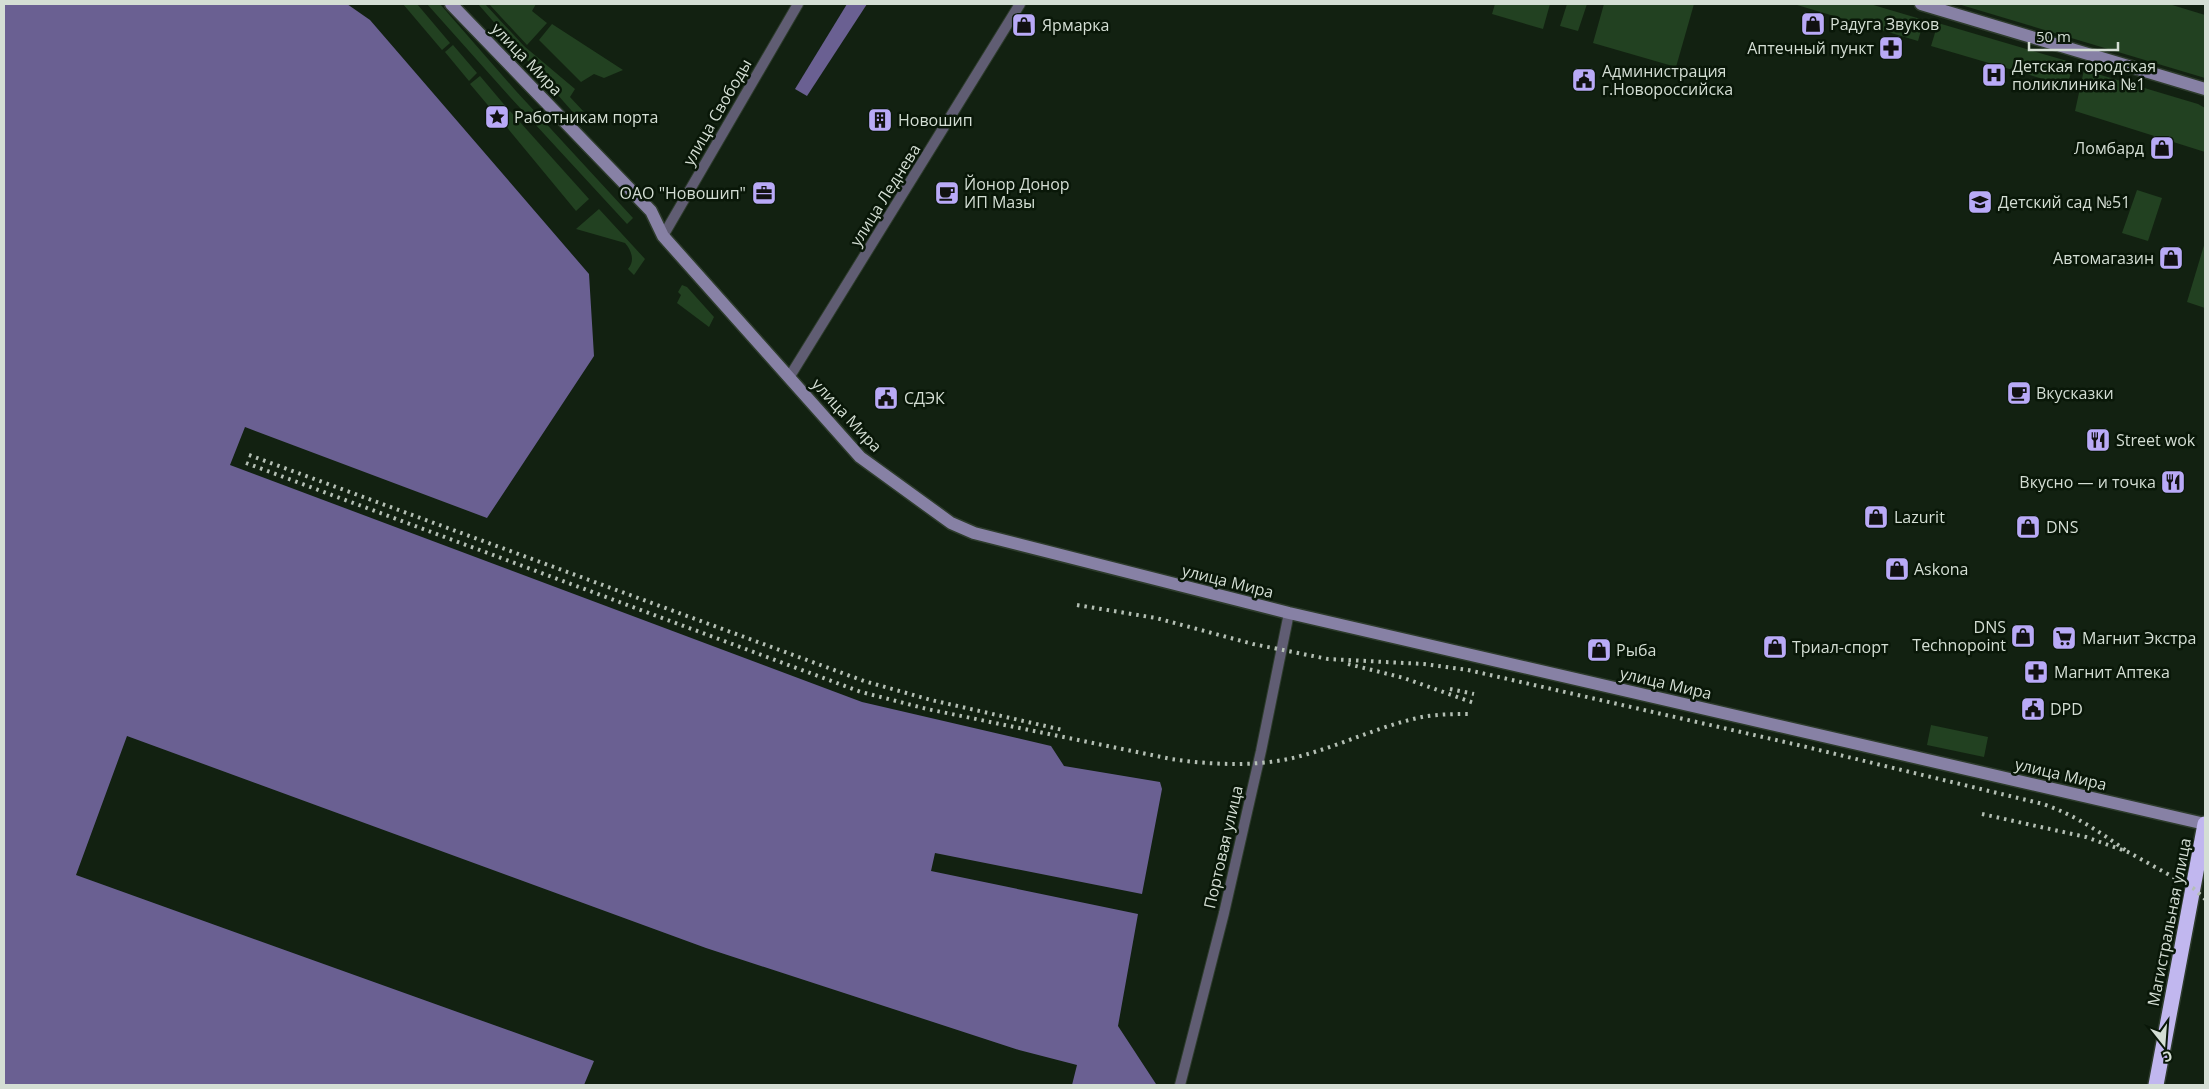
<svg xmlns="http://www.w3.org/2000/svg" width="2209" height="1089" font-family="'Open Sans',sans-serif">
	<rect width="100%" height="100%" fill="#122111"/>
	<g fill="#224121">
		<path d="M 403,4 L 417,4 L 450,43 L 442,50 Z"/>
		<path d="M 427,4 L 440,4 L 516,91 L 633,218 L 627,224 L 510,97 Z"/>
		<path d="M 478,4 L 485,4 L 524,46 L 575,89 L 570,97 L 584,112 L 578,118 Z"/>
		<path d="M 489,4 L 536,4 L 532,11 L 547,23 L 527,45 Z"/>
		<path d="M 1495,4 L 1550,4 L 1543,29 L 1492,14 Z"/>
		<path d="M 1567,4 L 1587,4 L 1578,31 L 1560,26 Z"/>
		<path d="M 1604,4 L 1694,4 L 1676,67 L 1593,43 Z"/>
		<path d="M 1870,4 L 1924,20 L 1918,41 L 1797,5 Z"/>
		<path d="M 1958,4 L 2169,4 L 2205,15 L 2205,78 Z"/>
		<path d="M 1938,23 L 2074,63 L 2067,86 L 1931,46 Z"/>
		<path d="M 552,24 L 623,70 L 604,78 L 594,74 L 581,82 L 539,40 Z"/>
		<path d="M 453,45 L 477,73 L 469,81 L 445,52 Z"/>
		<path d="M 2084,70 L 2198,104 L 2205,108 L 2205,152 L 2075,111 Z"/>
		<path d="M 480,76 L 507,108 L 497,116 L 470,84 Z"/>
		<path d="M 510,111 L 589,199 L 576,211 L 500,119 Z"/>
		<path d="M 2137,190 L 2162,198 L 2148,241 L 2122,233 Z"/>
		<path d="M 599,209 L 645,259 L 634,275 L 628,269 C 635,261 632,251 625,243 L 576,229 Z"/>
		<path d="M 2205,242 L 2205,308 L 2187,302 Z"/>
		<path d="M 682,285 L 687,287 L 714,317 L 709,327 L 677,303 L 681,295 L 678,292 Z"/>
		<path d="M 1931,725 L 1988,737 L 1984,757 L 1927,745 Z"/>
	</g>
	<g fill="#6a6092">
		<path d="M 4,4 L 347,4 L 370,20 L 589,274 L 594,356 L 487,518 L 245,427 L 230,465 L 862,702 L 1051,746 L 1064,766 L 1160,782 L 1162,789 L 1142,894 L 935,853 L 931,871 L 1138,914 L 1118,1026 L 1156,1084 L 1159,1085 L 1072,1085 L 1077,1065 L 1019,1050 L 706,948 L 127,736 L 76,875 L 594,1061 L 584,1085 L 4,1085 Z"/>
		<path d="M 847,4 L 867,4 L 807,96 L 795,89 Z"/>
	</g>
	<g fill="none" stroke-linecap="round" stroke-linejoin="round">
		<defs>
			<g id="street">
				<path d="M 663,236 L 798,4"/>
				<path d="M 790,376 L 1020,4"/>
				<path d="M 1180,1085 L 1224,913 L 1261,751 L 1289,613"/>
			</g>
			<g id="secondary">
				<path d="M 451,4 L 651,211 L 663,236 L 860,457 L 951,523 L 974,533 L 1289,613 L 2205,824"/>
				<path d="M 1921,4 L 2205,89"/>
			</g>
			<path id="highway" d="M 2156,1085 L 2205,824"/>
		</defs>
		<use href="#street" stroke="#2d3b2c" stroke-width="12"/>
		<use href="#secondary" stroke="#2d3b2c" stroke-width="15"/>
		<use href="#highway" stroke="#2d3b2c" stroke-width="18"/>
		<use href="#street" stroke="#605d73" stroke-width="10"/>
		<use href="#secondary" stroke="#8781a5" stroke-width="12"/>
		<use href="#highway" stroke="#c1b7ef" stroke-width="15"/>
		<g stroke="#b4bfb4" stroke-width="4" stroke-dasharray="2.5 5" stroke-linecap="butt">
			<path d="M 249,455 L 864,681 L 931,700 L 1063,730"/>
			<path d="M 246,463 L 861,692 L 927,709 L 1171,759 C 1213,765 1256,767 1297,757 C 1340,746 1379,726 1422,717 C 1438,714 1455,714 1472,714"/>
			<path d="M 1077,605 L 1156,618 L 1253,644 L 1328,659 L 1424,664 L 1468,670 L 1798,745 L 2043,804 C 2075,815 2100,832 2128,852"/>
			<path d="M 1348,664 L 1404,678 L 1474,703"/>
			<path d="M 1450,689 L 1474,694"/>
			<path d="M 1982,814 L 2086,837 L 2128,852 L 2193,888 L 2205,899"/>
		</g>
	</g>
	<defs>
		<symbol id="shop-square" viewBox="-11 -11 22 22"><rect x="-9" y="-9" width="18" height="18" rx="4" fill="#b9aaf7" stroke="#091708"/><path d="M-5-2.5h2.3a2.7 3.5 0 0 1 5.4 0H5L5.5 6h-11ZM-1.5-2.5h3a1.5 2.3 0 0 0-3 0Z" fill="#111"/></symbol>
		<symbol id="pharmacy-square" viewBox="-11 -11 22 22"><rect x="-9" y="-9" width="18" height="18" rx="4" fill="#b9aaf7" stroke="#091708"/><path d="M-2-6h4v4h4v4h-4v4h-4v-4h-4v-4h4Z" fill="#111"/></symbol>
		<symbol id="hospital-square" viewBox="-11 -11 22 22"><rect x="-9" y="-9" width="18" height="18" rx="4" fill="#b9aaf7" stroke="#091708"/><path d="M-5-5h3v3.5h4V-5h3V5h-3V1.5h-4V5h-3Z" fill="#111"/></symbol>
		<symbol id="civic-square" viewBox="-11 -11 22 22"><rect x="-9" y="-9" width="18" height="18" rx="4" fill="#b9aaf7" stroke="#091708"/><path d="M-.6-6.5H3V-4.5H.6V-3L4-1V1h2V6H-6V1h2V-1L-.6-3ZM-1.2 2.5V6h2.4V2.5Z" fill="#111"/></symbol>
		<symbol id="sight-square" viewBox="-11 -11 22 22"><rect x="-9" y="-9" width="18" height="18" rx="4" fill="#b9aaf7" stroke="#091708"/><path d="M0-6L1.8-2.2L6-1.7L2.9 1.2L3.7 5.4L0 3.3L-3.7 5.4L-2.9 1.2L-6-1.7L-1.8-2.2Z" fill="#111"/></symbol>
		<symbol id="building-square" viewBox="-11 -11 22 22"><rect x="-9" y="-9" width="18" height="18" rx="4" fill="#b9aaf7" stroke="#091708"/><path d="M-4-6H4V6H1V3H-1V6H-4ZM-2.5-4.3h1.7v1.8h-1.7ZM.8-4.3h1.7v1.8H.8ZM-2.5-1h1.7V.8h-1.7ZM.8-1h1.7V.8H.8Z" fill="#111"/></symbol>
		<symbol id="office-square" viewBox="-11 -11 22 22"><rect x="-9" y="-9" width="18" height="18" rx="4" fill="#b9aaf7" stroke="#091708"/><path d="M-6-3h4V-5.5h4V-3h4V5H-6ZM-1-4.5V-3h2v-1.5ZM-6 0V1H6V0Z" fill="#111"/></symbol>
		<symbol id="cafe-square" viewBox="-11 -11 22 22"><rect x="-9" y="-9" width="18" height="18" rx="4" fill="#b9aaf7" stroke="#091708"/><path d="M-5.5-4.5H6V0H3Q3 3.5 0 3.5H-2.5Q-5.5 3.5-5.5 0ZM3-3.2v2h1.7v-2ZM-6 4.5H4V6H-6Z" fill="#111"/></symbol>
		<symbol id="school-square" viewBox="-11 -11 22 22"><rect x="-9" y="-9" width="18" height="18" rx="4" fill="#b9aaf7" stroke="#091708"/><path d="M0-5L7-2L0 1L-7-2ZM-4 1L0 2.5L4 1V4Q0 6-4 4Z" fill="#111"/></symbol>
		<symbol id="restaurant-square" viewBox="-11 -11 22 22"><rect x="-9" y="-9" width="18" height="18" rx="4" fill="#b9aaf7" stroke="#091708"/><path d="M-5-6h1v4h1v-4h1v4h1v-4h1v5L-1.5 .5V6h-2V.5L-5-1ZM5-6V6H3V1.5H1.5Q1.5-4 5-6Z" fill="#111"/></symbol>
		<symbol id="supermarket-square" viewBox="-11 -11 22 22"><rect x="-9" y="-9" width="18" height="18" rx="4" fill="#b9aaf7" stroke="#091708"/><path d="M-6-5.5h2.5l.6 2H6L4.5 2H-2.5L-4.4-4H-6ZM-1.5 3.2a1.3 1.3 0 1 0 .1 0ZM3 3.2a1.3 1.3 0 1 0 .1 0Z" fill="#111"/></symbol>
	</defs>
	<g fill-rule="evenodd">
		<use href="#shop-square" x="1799" y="10" width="28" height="28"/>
		<use href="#shop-square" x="1010" y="11" width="28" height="28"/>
		<use href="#pharmacy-square" x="1877" y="34" width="28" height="28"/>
		<use href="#hospital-square" x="1980" y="61" width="28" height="28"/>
		<use href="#civic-square" x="1570" y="66" width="28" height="28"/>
		<use href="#sight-square" x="483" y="103" width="28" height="28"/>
		<use href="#building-square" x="866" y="106" width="28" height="28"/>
		<use href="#shop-square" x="2148" y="134" width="28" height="28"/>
		<use href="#office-square" x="750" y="179" width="28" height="28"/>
		<use href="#cafe-square" x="933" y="179" width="28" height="28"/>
		<use href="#school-square" x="1966" y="188" width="28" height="28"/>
		<use href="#shop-square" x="2157" y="244" width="28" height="28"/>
		<use href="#cafe-square" x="2005" y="379" width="28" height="28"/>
		<use href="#civic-square" x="872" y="384" width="28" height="28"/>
		<use href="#restaurant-square" x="2084" y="426" width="28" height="28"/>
		<use href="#restaurant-square" x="2159" y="468" width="28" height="28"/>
		<use href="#shop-square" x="1862" y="503" width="28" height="28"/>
		<use href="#shop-square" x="2014" y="513" width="28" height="28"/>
		<use href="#shop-square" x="1883" y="555" width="28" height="28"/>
		<use href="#shop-square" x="2009" y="622" width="28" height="28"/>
		<use href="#supermarket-square" x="2050" y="624" width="28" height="28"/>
		<use href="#shop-square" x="1761" y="633" width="28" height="28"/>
		<use href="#shop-square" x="1585" y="636" width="28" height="28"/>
		<use href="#pharmacy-square" x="2022" y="658" width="28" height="28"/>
		<use href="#civic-square" x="2019" y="695" width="28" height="28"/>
	</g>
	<g text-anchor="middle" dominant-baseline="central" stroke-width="5" stroke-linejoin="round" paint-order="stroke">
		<g font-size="16" fill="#d4ded4" stroke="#091708" text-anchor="start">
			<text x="1830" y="24">Радуга Звуков</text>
			<text x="1042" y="25">Ярмарка</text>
			<text x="1874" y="48" text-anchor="end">Аптечный пункт</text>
			<text x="2012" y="66">Детская городская<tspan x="2012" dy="18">поликлиника №1</tspan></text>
			<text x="1602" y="71">Администрация<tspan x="1602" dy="18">г.Новороссийска</tspan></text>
			<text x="514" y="117">Работникам порта</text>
			<text x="898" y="120">Новошип</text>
			<text x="2144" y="148" text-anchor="end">Ломбард</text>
			<text x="964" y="184">Йонор Донор<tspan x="964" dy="18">ИП Мазы</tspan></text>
			<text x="746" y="193" text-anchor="end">ОАО "Новошип"</text>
			<text x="1998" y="202">Детский сад №51</text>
			<text x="2154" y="258" text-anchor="end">Автомагазин</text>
			<text x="2036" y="393">Вкусказки</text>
			<text x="904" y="398">СДЭК</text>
			<text x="2116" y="440">Street wok</text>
			<text x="2156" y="482" text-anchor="end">Вкусно — и точка</text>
			<text x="1894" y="517">Lazurit</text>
			<text x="2046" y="527">DNS</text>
			<text x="1914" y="569">Askona</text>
			<text x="2006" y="627" text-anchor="end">DNS<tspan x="2006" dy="18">Technopoint</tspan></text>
			<text x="2082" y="638">Магнит Экстра</text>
			<text x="1792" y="647">Триал-спорт</text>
			<text x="1616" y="650">Рыба</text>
			<text x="2054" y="672">Магнит Аптека</text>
			<text x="2050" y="709">DPD</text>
		</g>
		<g font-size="16" fill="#d4ded4" stroke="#091708">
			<text transform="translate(527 59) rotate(46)">улица Мира</text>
			<text transform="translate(717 112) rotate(-60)">улица Свободы</text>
			<text transform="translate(885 195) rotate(-58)">улица Леднева</text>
			<text transform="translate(847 415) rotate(47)">улица Мира</text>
			<text transform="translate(1228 581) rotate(14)">улица Мира</text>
			<text transform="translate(1666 683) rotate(13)">улица Мира</text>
			<text transform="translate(2061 774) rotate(13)">улица Мира</text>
			<text transform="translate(1223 847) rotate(-77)">Портовая улица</text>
			<text transform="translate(2169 922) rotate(-79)">Магистральная улица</text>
		</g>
	</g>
	<rect width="2209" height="1089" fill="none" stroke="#d4ded4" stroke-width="10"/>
	<g transform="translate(2164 1044) rotate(163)" stroke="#091708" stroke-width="4" paint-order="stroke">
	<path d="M0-4L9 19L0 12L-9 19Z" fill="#d4ded4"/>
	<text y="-8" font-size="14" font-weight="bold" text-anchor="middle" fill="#d4ded4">С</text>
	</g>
	<path d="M2029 42v8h89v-8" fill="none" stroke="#d4ded4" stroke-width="2.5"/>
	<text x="2036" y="42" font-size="15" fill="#d4ded4" stroke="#091708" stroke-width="4" paint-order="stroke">50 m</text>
</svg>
